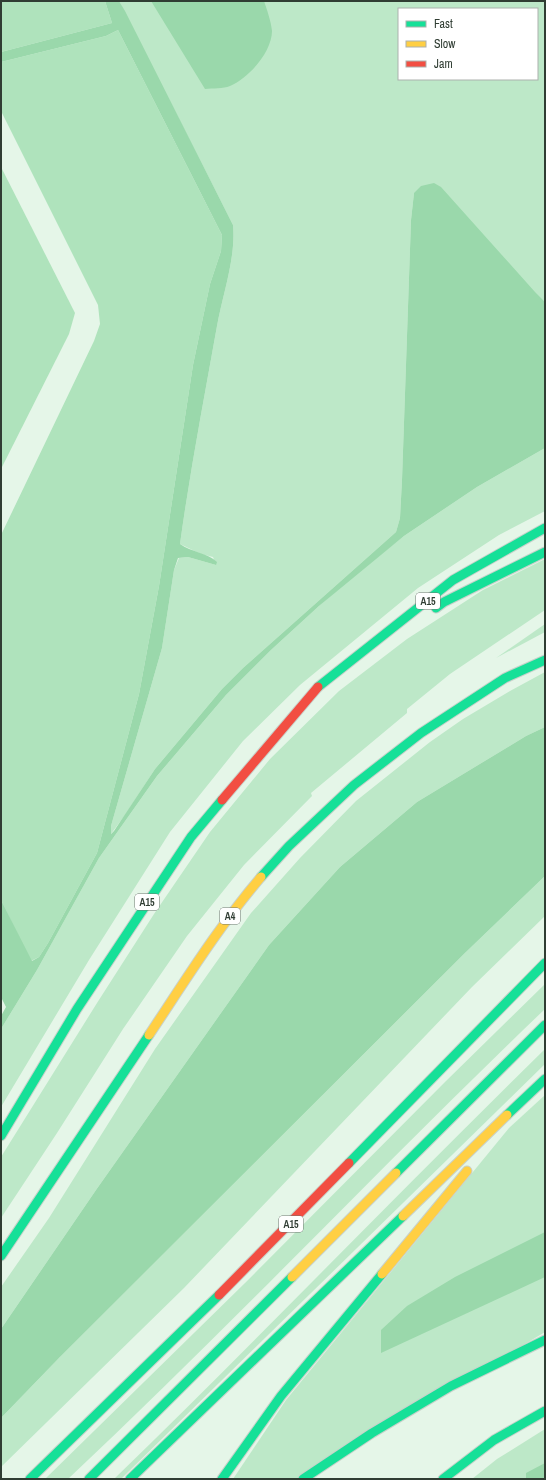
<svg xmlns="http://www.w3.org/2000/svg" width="546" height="1480" font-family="'Archivo Narrow',sans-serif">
	<rect width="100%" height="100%" fill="#e5f6e8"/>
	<g fill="#bde8c8" fill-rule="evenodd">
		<path d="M 119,1 L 545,1 L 545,302 L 414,193 L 411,220 L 402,480 L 400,518 L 396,532 L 243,668 L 222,689 L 155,769 L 125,815 L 111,834 L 111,826 L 162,648 L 174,570 L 179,558 L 188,557 L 216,565 L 213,557 L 201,554 L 180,544 C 190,471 204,399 217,326 C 223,293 236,258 233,225 ZM 399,9 L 537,9 L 537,79 L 399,79 Z"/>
		<path d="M 545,448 L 545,511 L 499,535 L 418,588 L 300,685 L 243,741 L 170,832 L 89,960 L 1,1107 L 1,1029 L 37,970 L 99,858 L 157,776 L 226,695 L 271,650 L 319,606 L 352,577 L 404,536 L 477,487 Z"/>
		<path d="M 545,559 L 545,610 L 450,674 L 407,709 L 407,713 L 311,793 L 312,796 L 244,865 L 187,936 L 123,1029 L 57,1133 L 1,1218 L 1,1157 L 97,1003 L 154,914 L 210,832 L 270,759 L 339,691 L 407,639 L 483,590 Z"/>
		<path d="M 545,624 L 545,632 L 496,658 Z"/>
		<path d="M 545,672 L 545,727 L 526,736 L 417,802 L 340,867 L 269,945 L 96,1190 L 1,1329 L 1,1287 L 49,1218 L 155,1049 L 251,913 L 300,858 L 356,801 L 430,742 L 463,719 L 510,691 Z"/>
		<path d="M 545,876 L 545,916 L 472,987 L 184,1288 L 1,1467 L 1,1418 L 59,1358 L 466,952 Z"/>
		<path d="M 545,984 L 545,1009 C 384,1163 231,1326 68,1479 L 45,1479 L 245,1283 L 446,1081 Z"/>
		<path d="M 545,1049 L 545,1064 L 121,1479 L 114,1479 C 259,1338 400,1191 545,1049 Z"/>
		<path d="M 545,1095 L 545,1332 L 300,1479 L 233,1479 L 286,1400 L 509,1128 Z"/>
		<path d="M 545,1429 L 545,1479 L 472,1479 L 497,1459 Z"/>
	</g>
	<g fill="#afe3bc">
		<path d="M 1,1 L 105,1 L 112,23 L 1,52 Z"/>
		<path d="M 118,30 L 222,235 L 221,251 L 210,284 L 193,365 L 159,586 L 139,694 L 97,853 L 48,943 L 39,957 L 31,961 L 1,900 L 1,535 L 94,341 L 100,324 L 98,305 L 1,111 L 1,62 L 106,36 Z"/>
		<path d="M 1,167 L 75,313 L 69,334 L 1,469 Z"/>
	</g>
	<g fill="#9ad8ab">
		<path d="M 105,1 L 119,1 L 125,11 L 233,225 C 236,258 223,293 217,326 C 204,399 190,471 180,544 C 191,552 208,553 217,562 L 216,565 L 188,557 L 178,558 L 174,570 L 162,648 L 111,826 L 111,834 L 114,831 L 155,769 L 222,689 L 243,668 L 396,532 L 400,518 L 402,480 L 411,220 L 414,193 L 421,186 L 434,183 L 441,187 L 535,292 L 545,302 L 545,448 L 477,487 L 404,536 L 319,606 L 271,650 L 226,695 L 157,776 L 99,858 L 37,970 L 1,1029 L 1,1016 L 6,1007 L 1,997 L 1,900 L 32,961 L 39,957 L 48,943 L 97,853 L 139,694 L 159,586 L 193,365 L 210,284 L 221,251 L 222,235 L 118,30 L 106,36 L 1,62 L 1,52 L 112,23 Z"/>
		<path d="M 151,1 L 264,1 C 267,10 271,21 272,31 C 272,52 248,79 230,86 C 223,89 213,88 205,89 Z"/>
		<path d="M 545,727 L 545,876 L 466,952 L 59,1358 L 1,1418 L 1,1329 L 96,1190 L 269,945 L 340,867 L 417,802 L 526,736 Z"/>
		<path d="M 545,1232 L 545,1277 L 381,1353 L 381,1330 L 407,1306 L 455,1277 Z"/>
		<path d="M 545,1463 L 545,1479 L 526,1479 L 526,1473 Z"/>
	</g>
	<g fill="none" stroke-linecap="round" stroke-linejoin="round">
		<defs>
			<g id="fast">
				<path d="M 436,608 L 444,602 L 545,552"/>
				<path d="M 318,687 L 453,580 L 545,528"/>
				<path d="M 261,877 L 289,846 L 354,785 L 421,733 L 505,678 L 545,660"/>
				<path d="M 507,1115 L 545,1079"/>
				<path d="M 1,1136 L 77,1009 L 191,837 L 222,800"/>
				<path d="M 349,1163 L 545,963"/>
				<path d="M 396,1173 L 545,1025"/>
				<path d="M 1,1256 L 149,1035"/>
				<path d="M 30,1479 L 219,1295"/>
				<path d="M 89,1479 L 292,1277"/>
				<path d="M 130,1479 L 403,1216"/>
				<path d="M 222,1479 L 281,1396 L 382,1274"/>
				<path d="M 303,1479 L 372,1433 L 451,1386 L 545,1340"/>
				<path d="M 443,1479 L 494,1440 L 545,1411"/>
			</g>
			<g id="slow">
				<path d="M 149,1035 C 185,981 219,926 261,877"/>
				<path d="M 403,1216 L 507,1115"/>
				<path d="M 382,1274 L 467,1171"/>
				<path d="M 292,1277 L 396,1173"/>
			</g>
			<g id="jam">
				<path d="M 222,800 L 318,687"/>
				<path d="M 219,1295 L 349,1163"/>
			</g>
		</defs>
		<use href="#fast" stroke="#c8d1ca" stroke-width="11"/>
		<use href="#slow" stroke="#c8d1ca" stroke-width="11"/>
		<use href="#jam" stroke="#c8d1ca" stroke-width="11"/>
		<use href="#fast" stroke="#16e098" stroke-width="9"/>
		<use href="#slow" stroke="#ffcf43" stroke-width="9"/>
		<use href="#jam" stroke="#f24e42" stroke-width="9"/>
	</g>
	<g text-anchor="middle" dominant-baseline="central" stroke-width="3" stroke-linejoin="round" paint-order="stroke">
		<g fill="#fff" stroke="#6e7770" stroke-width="1">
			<rect x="416" y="593" width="24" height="16" rx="3"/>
			<rect x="135" y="894" width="24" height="16" rx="3"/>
			<rect x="220" y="908" width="20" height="16" rx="3"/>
			<rect x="279" y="1216" width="24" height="16" rx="3"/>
		</g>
		<g font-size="10" font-weight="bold" fill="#303d33">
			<text x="428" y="601">A15</text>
			<text x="147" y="902">A15</text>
			<text x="230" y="916">A4</text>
			<text x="291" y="1224">A15</text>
		</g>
	</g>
	<rect width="546" height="1480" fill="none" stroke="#303d33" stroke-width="4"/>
	<rect x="398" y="8" width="140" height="72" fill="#ffffff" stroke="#acb1ad"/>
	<rect x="406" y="21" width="20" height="6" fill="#16e098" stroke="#acb1ad"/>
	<text x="434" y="28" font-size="12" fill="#303d33">Fast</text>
	<rect x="406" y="41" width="20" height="6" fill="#ffcf43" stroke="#acb1ad"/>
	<text x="434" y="48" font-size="12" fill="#303d33">Slow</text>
	<rect x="406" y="61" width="20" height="6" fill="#f24e42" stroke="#acb1ad"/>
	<text x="434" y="68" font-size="12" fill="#303d33">Jam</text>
</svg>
